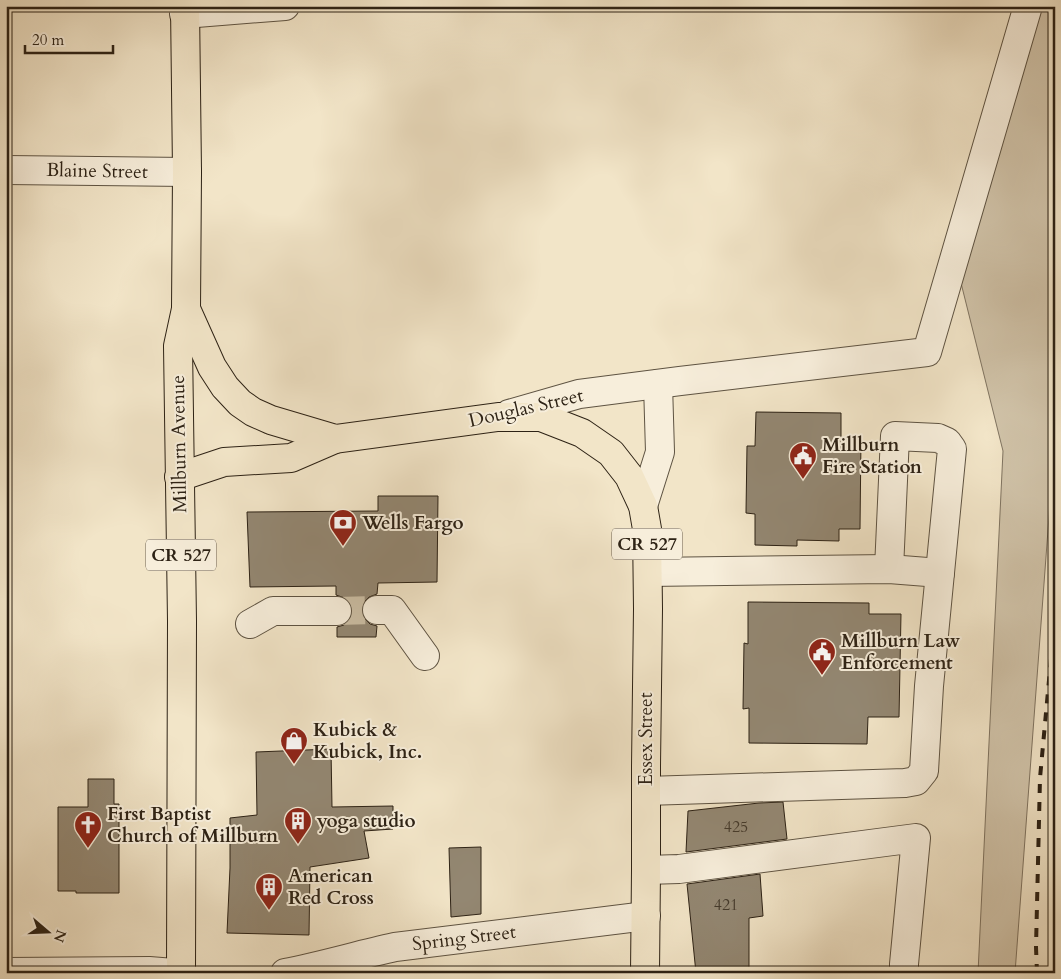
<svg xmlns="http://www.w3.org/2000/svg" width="1061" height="979" font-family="Cardo,serif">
	<rect width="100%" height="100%" fill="#f2e5c8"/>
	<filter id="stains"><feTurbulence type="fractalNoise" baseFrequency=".004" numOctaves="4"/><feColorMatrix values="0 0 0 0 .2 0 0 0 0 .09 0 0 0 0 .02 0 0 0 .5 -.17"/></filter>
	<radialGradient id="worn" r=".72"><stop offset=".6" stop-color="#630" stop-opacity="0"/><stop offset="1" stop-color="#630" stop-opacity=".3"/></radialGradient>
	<path fill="#d1c4aa" stroke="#7f7360" d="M 1041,6 L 1055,6 L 1055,436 L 1015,973 L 978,973 L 1003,451 L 959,275 Z"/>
	<g fill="#938772" stroke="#2d2215">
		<path d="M 756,412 L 841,413 L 841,439 L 861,439 L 860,529 L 839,529 L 839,541 L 797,540 L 797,546 L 755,545 L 755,514 L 746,513 L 747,446 L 755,446 Z"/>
		<path d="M 378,496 L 438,496 L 437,582 L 378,583 L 377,594 L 369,597 L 363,603 L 361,610 L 364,618 L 370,624 L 377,626 L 376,637 L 337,637 L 337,627 L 344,625 L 350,619 L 353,611 L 351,604 L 345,598 L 336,595 L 336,586 L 250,587 L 247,512 L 378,511 Z"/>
		<path d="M 748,602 L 869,603 L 869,614 L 901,614 L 899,717 L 868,717 L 867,744 L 749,743 L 749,708 L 743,709 L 744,643 L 748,644 Z"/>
		<path d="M 331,749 L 332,807 L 393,806 L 393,829 L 364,831 L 369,858 L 310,867 L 309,935 L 227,933 L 230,868 L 230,818 L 257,815 L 256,752 Z"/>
		<path d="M 88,779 L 114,779 L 114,804 L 119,804 L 119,893 L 76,893 L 76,891 L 58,891 L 58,807 L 88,807 Z"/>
		<path d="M 783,802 L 787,839 L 686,852 L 688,811 L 759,803 Z"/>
		<path d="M 481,847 L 481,914 L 451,917 L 449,848 Z"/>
		<path d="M 760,874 L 763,916 L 749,918 L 749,973 L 696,973 L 687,884 Z"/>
	</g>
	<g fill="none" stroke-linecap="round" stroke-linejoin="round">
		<path stroke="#cbbea4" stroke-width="28" stroke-dasharray="28 14" stroke-linecap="butt" d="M 337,611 L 377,610"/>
		<defs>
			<g id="minor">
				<path d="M 184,14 L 285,6"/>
				<path d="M 6,170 L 187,172"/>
				<path d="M 509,414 L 579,394 L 680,381 L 927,352 L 1028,6"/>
				<path d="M 643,506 L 660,452 L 658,384"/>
				<path d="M 648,572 L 889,569 L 940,573"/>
				<path d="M 377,610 L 392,610 L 425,656"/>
				<path d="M 250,624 L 273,611 L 337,611"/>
				<path d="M 646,791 L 905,783 L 916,781 L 924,771 L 929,686 L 952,449 L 947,442 L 938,438 L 895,436 L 889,569"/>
				<path d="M 646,870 L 679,869 L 916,838 L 904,964 L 904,973"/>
				<path d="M 6,972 L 149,971 L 174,973"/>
				<path d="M 285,973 C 322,966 358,955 395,947 L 646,916"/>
			</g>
			<g id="major">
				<path d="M 186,309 L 212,367 L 225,387 L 240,403 L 253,412 L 271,420 L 335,439 L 498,417 L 541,417 L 582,433 L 611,453 L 629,476 L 643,506 L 647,529 L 648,609 L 646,766 L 646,870 L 645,973"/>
				<path d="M 179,477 L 224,462 L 291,458 L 335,439"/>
				<path d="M 181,973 L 182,621 L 178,346 L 186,309 L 187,172 L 185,6"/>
			</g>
		</defs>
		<use href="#minor" stroke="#5e5342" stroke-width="30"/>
		<use href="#major" stroke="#2d2215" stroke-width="30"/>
		<use href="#minor" stroke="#f7eedb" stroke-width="28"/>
		<use href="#major" stroke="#f2e5c8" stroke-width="28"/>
		<path stroke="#2d2215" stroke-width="4" stroke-dasharray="9 9" stroke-linecap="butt" d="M 1037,973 L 1036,947 L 1040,778 L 1055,615"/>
	</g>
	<defs>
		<symbol id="civic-pin" viewBox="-11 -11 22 30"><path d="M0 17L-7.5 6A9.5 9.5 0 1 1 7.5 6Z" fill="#8f2418" stroke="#f7eedb"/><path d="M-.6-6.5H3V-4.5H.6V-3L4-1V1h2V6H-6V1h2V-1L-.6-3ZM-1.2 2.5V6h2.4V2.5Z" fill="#fff"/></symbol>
		<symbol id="bank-pin" viewBox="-11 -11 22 30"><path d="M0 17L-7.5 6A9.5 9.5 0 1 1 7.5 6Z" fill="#8f2418" stroke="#f7eedb"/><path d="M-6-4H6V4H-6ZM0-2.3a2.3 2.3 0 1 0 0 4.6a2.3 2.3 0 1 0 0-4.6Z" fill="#fff"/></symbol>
		<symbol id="shop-pin" viewBox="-11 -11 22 30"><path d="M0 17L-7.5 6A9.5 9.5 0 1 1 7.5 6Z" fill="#8f2418" stroke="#f7eedb"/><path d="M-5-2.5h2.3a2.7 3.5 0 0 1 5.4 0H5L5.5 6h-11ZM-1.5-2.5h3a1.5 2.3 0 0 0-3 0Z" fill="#fff"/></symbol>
		<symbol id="building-pin" viewBox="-11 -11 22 30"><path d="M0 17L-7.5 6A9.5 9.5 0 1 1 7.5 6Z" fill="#8f2418" stroke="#f7eedb"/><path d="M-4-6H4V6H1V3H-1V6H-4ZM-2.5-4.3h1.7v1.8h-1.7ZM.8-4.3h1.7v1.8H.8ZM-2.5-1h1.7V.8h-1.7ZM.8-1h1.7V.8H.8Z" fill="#fff"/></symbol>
		<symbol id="church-pin" viewBox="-11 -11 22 30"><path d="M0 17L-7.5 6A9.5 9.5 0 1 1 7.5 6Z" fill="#8f2418" stroke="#f7eedb"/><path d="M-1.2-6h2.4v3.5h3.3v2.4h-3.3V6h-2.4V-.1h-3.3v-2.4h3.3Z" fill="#fff"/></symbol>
	</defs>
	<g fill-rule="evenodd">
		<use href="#civic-pin" x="787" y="440" width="32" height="43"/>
		<use href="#bank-pin" x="327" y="507" width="32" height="43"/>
		<use href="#civic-pin" x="806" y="636" width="32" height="43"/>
		<use href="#shop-pin" x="278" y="725" width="32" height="43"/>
		<use href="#building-pin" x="282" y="805" width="32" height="43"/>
		<use href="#church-pin" x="72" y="809" width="32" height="43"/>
		<use href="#building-pin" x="253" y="871" width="32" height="43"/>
	</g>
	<g text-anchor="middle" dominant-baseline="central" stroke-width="4" stroke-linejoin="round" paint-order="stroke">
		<g font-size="16" fill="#463b2c">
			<text x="736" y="827">425</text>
			<text x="726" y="905">421</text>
		</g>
		<g fill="#f7eedb" stroke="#6a5f50" stroke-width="1">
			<rect x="612" y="528.5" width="70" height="31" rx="4"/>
			<rect x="146" y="539.5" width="70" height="31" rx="4"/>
		</g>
		<g font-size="18" font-weight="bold" fill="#2d2215">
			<text x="647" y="544">CR 527</text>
			<text x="181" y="555">CR 527</text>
		</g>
		<g font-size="19" fill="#2d2215" stroke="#f7eedb">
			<text transform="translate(97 171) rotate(1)">Blaine Street</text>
			<text transform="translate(526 408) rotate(-13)">Douglas Street</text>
			<text transform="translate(179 444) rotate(-91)">Millburn Avenue</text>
			<text transform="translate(646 739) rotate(-90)">Essex Street</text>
			<text transform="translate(464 938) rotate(-7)">Spring Street</text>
		</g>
		<g font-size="19" font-weight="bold" fill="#2d2215" stroke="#f7eedb" text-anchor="start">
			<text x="822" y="445">Millburn<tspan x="822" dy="22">Fire Station</tspan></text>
			<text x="362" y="523">Wells Fargo</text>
			<text x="841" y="641">Millburn Law<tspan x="841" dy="22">Enforcement</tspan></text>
			<text x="313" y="730">Kubick &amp;<tspan x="313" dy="22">Kubick, Inc.</tspan></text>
			<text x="107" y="814">First Baptist<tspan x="107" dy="22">Church of Millburn</tspan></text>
			<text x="317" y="821">yoga studio</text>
			<text x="288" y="876">American<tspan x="288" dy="22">Red Cross</tspan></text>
		</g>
	</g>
	<rect width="1061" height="979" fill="none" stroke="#f2e5c8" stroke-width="25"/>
	<rect x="8" y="8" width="1046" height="964" fill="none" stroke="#2d2215" stroke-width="2.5"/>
	<rect x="12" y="12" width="1036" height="954" fill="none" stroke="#2d2215"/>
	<g transform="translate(48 932) rotate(109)" stroke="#f7eedb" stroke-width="4" paint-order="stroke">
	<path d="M0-4L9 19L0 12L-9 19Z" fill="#2d2215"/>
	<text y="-8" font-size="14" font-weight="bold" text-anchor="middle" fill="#2d2215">N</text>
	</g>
	<path d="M25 45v8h88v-8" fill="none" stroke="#2d2215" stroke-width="2.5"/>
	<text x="32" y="45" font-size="15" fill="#2d2215" stroke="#f7eedb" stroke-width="4" paint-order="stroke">20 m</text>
	<rect width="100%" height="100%" filter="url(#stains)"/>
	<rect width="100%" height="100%" fill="url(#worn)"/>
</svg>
